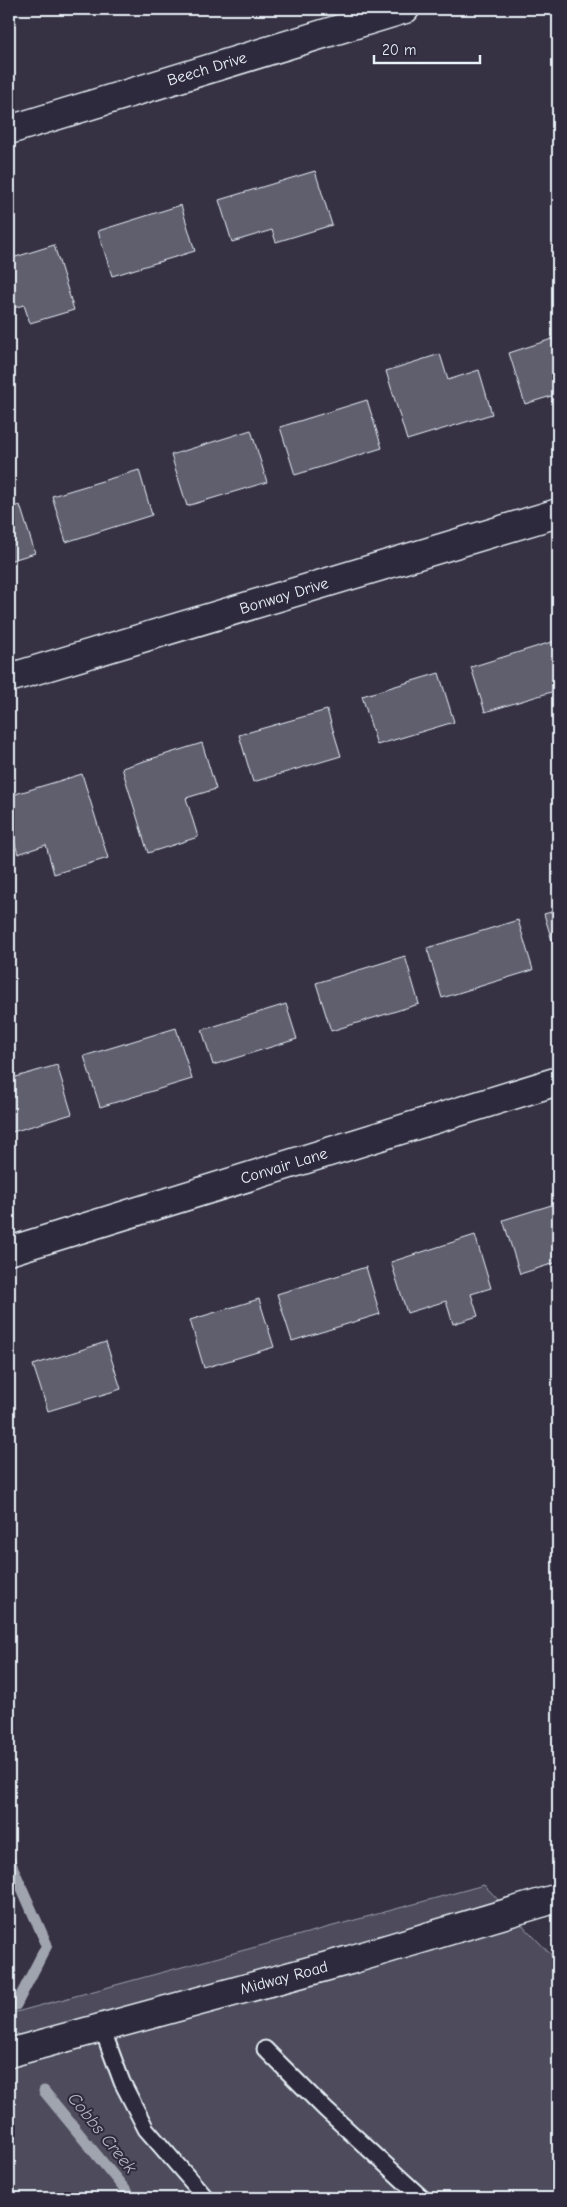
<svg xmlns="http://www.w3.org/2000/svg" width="567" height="2207" font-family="'Comic Neue',sans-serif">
	<rect width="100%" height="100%" fill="#363244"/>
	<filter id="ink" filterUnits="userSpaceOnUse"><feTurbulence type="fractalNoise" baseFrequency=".02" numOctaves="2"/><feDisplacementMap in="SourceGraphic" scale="10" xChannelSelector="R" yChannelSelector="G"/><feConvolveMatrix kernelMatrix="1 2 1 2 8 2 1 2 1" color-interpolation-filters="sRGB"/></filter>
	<g filter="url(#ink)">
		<path fill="#4d4b5c" stroke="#9a9eaa" d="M 484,1885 L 558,1962 L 558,2198 L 9,2198 L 9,2014 Z"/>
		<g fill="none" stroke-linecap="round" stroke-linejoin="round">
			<g stroke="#a0a4af" stroke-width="11">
				<path d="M 9,1859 L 47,1945 L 16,2005"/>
				<path d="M 44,2091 L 132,2198"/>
			</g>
		</g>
		<g fill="#605e6e" stroke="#e8f1f8">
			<path d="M 315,171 L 332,225 L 276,242 L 272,230 L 232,242 L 219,200 Z"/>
			<path d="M 181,205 L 195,251 L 112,276 L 98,231 Z"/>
			<path d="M 54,245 L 74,310 L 30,323 L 24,305 L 9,309 L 9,259 Z"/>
			<path d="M 558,337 L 558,394 L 525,404 L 509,353 Z"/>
			<path d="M 440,354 L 448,380 L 479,370 L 492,414 L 407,440 L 386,371 Z"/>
			<path d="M 367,400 L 382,448 L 295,475 L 280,427 Z"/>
			<path d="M 251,430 L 267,482 L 187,506 L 171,455 Z"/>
			<path d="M 139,470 L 152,515 L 66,542 L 52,496 Z"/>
			<path d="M 20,505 L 35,553 L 9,561 L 9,508 Z"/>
			<path d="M 558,640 L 558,690 L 485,712 L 471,667 Z"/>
			<path d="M 439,673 L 454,722 L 377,745 L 362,696 Z"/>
			<path d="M 327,710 L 341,756 L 253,782 L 239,735 Z"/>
			<path d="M 202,743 L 216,789 L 186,798 L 198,837 L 148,853 L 122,768 Z"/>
			<path d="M 82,774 L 108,858 L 54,874 L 46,845 L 18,854 L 9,824 L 9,796 Z"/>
			<path d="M 558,910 L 558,961 L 544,914 Z"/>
			<path d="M 518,920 L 533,970 L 442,998 L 427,948 Z"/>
			<path d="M 405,956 L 419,1004 L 331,1031 L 316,983 Z"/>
			<path d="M 286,1004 L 297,1039 L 213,1065 L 202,1030 Z"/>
			<path d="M 176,1028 L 192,1079 L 100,1107 L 84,1056 Z"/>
			<path d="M 57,1065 L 72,1114 L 9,1133 L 9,1079 Z"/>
			<path d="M 558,1203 L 558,1262 L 520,1274 L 503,1220 Z"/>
			<path d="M 475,1235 L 491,1288 L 471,1294 L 478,1316 L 453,1324 L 446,1301 L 407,1313 L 391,1262 Z"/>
			<path d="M 366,1267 L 380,1314 L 292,1341 L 277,1294 Z"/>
			<path d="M 259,1299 L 274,1347 L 204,1368 L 190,1320 Z"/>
			<path d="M 106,1342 L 121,1389 L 48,1411 L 33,1365 Z"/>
		</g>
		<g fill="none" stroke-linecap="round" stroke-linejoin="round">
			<defs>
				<g id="service">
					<path d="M 102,2028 L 122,2082 L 146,2129 L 206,2198"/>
					<path d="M 265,2049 L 325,2109 L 422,2198"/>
				</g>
				<g id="minor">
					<path d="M 9,130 L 405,9"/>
					<path d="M 9,678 L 558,513"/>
					<path d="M 9,1251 L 558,1081"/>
				</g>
				<path id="tertiary" d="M 9,2053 L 350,1960 L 558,1898"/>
			</defs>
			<use href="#service" stroke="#e8f1f8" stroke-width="19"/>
			<use href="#minor" stroke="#e8f1f8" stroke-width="31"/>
			<use href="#tertiary" stroke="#e8f1f8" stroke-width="31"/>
			<use href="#service" stroke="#2f2a3d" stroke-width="15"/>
			<use href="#minor" stroke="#2f2a3d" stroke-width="28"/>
			<use href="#tertiary" stroke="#2f2a3d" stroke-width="28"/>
		</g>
	</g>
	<g text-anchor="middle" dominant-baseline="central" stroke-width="4" stroke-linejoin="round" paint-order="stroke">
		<g font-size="16" fill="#e8f1f8" stroke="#2f2a3d">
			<text transform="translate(207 69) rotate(-17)">Beech Drive</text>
			<text transform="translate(284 596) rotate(-17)">Bonway Drive</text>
			<text transform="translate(284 1166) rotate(-17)">Convair Lane</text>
			<text transform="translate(284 1978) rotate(-15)">Midway Road</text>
		</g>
		<g font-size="18" font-style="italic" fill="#b2b7c2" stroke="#2f2a3d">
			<text transform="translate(102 2133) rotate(51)">Cobbs Creek</text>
		</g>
	</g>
	<rect width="567" height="2207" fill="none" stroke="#2f2a3d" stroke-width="30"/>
	<rect x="15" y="15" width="537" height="2177" fill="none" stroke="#e8f1f8" stroke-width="2" filter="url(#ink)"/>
	<path d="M374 55v8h106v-8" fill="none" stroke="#e8f1f8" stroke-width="2.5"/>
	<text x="382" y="55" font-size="15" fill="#e8f1f8" stroke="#2f2a3d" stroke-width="4" paint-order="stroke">20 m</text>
</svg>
